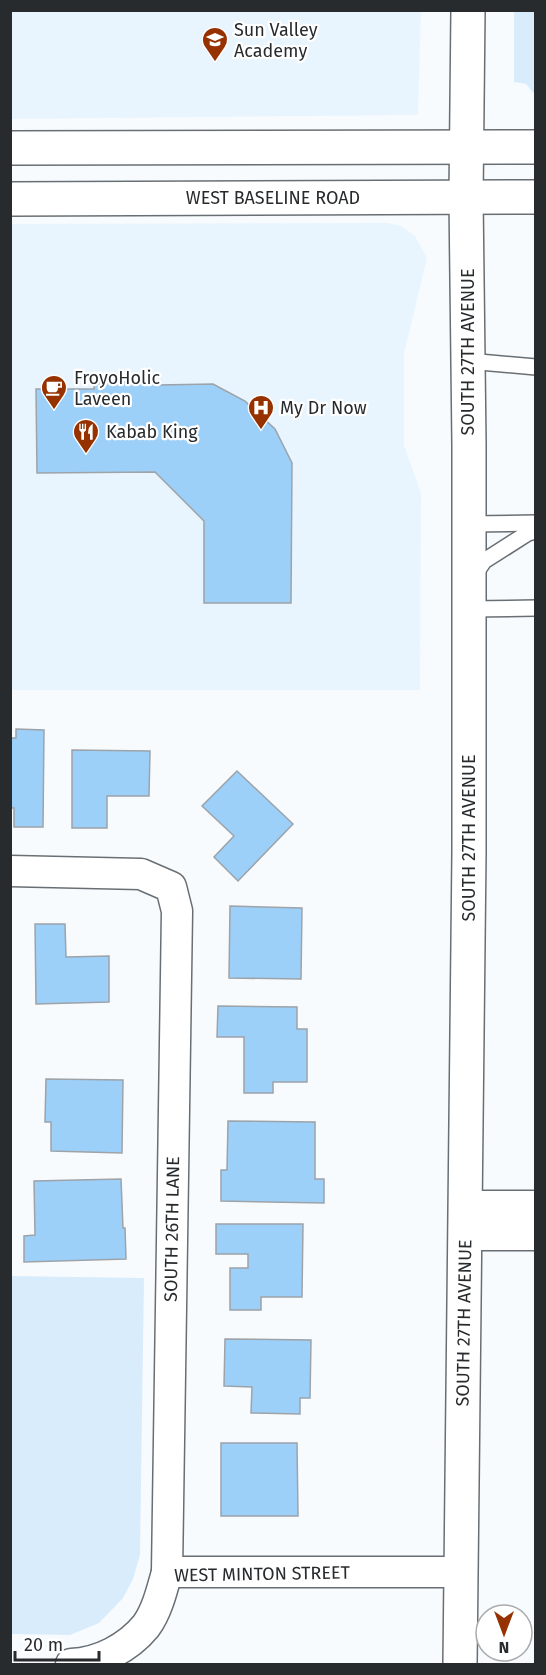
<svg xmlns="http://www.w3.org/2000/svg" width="546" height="1675" font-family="'Fira Sans',sans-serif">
	<rect width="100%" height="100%" fill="#f8fbfe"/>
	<g fill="#e9f5fe">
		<path d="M 10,11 L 421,11 L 418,115 L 11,119 Z"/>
		<path d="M 388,223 L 401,226 L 415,236 L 427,258 L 404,354 L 404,445 L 421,493 L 420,690 L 11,690 L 11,224 Z"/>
	</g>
	<g fill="#d9ecfc">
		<path d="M 514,11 L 535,11 L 535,95 L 526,84 L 514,82 Z"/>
		<path d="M 11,1276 L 144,1278 L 140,1555 L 133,1579 L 123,1598 L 99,1623 L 70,1635 L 11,1634 Z"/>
	</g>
	<g fill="#9dd0f9" stroke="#9ca3a9" stroke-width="1.5">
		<path d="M 94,382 L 157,382 L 157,385 L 213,384 L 245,401 L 275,429 L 292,463 L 291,603 L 204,603 L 204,521 L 155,472 L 37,473 L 36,389 L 94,389 Z"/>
		<path d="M 16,729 L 44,730 L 43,827 L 14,827 L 14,808 L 10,808 L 10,738 L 16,738 Z"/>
		<path d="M 72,750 L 150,751 L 149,796 L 107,796 L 107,828 L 72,828 Z"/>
		<path d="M 237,771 L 293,824 L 238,881 L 214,857 L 234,836 L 202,806 Z"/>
		<path d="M 230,906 L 302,908 L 301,979 L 229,978 Z"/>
		<path d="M 35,924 L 65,924 L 66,957 L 109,956 L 109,1002 L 36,1004 Z"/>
		<path d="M 218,1006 L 297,1007 L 297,1029 L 307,1029 L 307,1082 L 273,1082 L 273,1093 L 244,1093 L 244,1037 L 217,1037 Z"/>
		<path d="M 46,1079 L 123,1080 L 122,1153 L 51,1151 L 51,1122 L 45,1122 Z"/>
		<path d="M 228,1121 L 315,1122 L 315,1179 L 324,1179 L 324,1203 L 221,1201 L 221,1170 L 227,1170 Z"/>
		<path d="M 121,1179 L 123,1228 L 125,1228 L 126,1259 L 24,1262 L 24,1236 L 35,1235 L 34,1181 Z"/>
		<path d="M 216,1224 L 303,1224 L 302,1297 L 261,1297 L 261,1310 L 230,1310 L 230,1268 L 248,1268 L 248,1254 L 216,1254 Z"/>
		<path d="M 225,1339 L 311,1340 L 310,1398 L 300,1398 L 300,1414 L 251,1413 L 252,1387 L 224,1386 Z"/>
		<path d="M 221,1443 L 297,1443 L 298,1516 L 221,1516 Z"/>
	</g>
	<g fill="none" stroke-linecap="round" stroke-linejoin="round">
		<defs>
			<g id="lane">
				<path d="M 468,361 L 536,367"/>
				<path d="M 469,524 L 536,523"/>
				<path d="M 473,577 L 484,561 L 528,533 L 536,531"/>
				<path d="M 469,609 L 536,608"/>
			</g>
			<g id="street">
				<path d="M 10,871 L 141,874 L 171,887 L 177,911 L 167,1572 C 162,1590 157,1611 146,1626 C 128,1648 99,1663 71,1664"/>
				<path d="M 466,1206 L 536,1206"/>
				<path d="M 465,1235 L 536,1235"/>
				<path d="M 167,1572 L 462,1572"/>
			</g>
			<path id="secondary" d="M 460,1664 L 469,852 L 469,445 L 466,197 L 468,10"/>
			<g id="primary">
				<path d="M 10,148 L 536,147"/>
				<path d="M 10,199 L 536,197"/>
			</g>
		</defs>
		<use href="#lane" stroke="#686f74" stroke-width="18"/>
		<use href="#street" stroke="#686f74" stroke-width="33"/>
		<use href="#secondary" stroke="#686f74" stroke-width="36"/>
		<use href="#primary" stroke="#686f74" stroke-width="36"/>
		<use href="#lane" stroke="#fff" stroke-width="15"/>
		<use href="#street" stroke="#fff" stroke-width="30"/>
		<use href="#secondary" stroke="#fff" stroke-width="33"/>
		<use href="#primary" stroke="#fff" stroke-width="33"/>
	</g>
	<defs>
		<symbol id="school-pin" viewBox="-11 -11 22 30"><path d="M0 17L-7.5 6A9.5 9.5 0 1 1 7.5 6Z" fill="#963100" stroke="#fff"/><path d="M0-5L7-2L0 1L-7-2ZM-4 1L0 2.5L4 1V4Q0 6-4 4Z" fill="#fff"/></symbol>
		<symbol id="cafe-pin" viewBox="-11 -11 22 30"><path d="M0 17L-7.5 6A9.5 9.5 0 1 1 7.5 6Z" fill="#963100" stroke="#fff"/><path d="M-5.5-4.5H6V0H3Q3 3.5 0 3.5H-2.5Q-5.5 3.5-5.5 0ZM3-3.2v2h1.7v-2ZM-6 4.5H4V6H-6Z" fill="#fff"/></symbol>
		<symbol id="hospital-pin" viewBox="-11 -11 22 30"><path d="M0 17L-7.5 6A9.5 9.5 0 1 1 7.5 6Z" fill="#963100" stroke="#fff"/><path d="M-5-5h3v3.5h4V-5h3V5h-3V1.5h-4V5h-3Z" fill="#fff"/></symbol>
		<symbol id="restaurant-pin" viewBox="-11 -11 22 30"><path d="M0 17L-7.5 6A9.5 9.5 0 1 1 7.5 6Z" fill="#963100" stroke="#fff"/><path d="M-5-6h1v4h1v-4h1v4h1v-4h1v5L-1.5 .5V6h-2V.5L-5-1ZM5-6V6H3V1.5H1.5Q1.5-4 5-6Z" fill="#fff"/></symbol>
	</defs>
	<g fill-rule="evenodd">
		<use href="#school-pin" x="200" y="25" width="30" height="40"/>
		<use href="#cafe-pin" x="39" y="373" width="30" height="40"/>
		<use href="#hospital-pin" x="246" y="393" width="30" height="40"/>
		<use href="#restaurant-pin" x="71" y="417" width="30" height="40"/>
	</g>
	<g text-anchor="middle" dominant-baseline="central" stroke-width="4.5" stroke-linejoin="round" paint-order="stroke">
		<g font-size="18" fill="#282b2e" stroke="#fff" text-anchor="start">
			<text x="234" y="30">Sun Valley<tspan x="234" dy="21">Academy</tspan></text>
			<text x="74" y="378">FroyoHolic<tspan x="74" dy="21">Laveen</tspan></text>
			<text x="280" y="408">My Dr Now</text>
			<text x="106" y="432">Kabab King</text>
		</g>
		<g font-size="18" fill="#282b2e" stroke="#fff">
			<text x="273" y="198">WEST BASELINE ROAD</text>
			<text transform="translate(468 352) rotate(-90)">SOUTH 27TH AVENUE</text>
			<text transform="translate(469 838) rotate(-90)">SOUTH 27TH AVENUE</text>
			<text transform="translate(172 1229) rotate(-89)">SOUTH 26TH LANE</text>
			<text transform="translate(464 1323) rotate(-89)">SOUTH 27TH AVENUE</text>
			<text transform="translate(262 1574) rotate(-1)">WEST MINTON STREET</text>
		</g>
	</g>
	<rect width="546" height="1675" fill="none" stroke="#282b2e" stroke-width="24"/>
	<g transform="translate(504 1633) rotate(180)"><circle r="28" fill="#ffffff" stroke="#a9aaab" stroke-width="1.5"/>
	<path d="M0-4.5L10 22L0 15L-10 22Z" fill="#963100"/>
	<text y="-9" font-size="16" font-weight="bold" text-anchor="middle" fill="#282b2e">N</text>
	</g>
	<path d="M15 1651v9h84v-9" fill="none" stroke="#282b2e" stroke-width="3"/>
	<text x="24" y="1651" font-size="18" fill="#282b2e" stroke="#ffffff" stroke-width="4.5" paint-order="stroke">20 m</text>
</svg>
